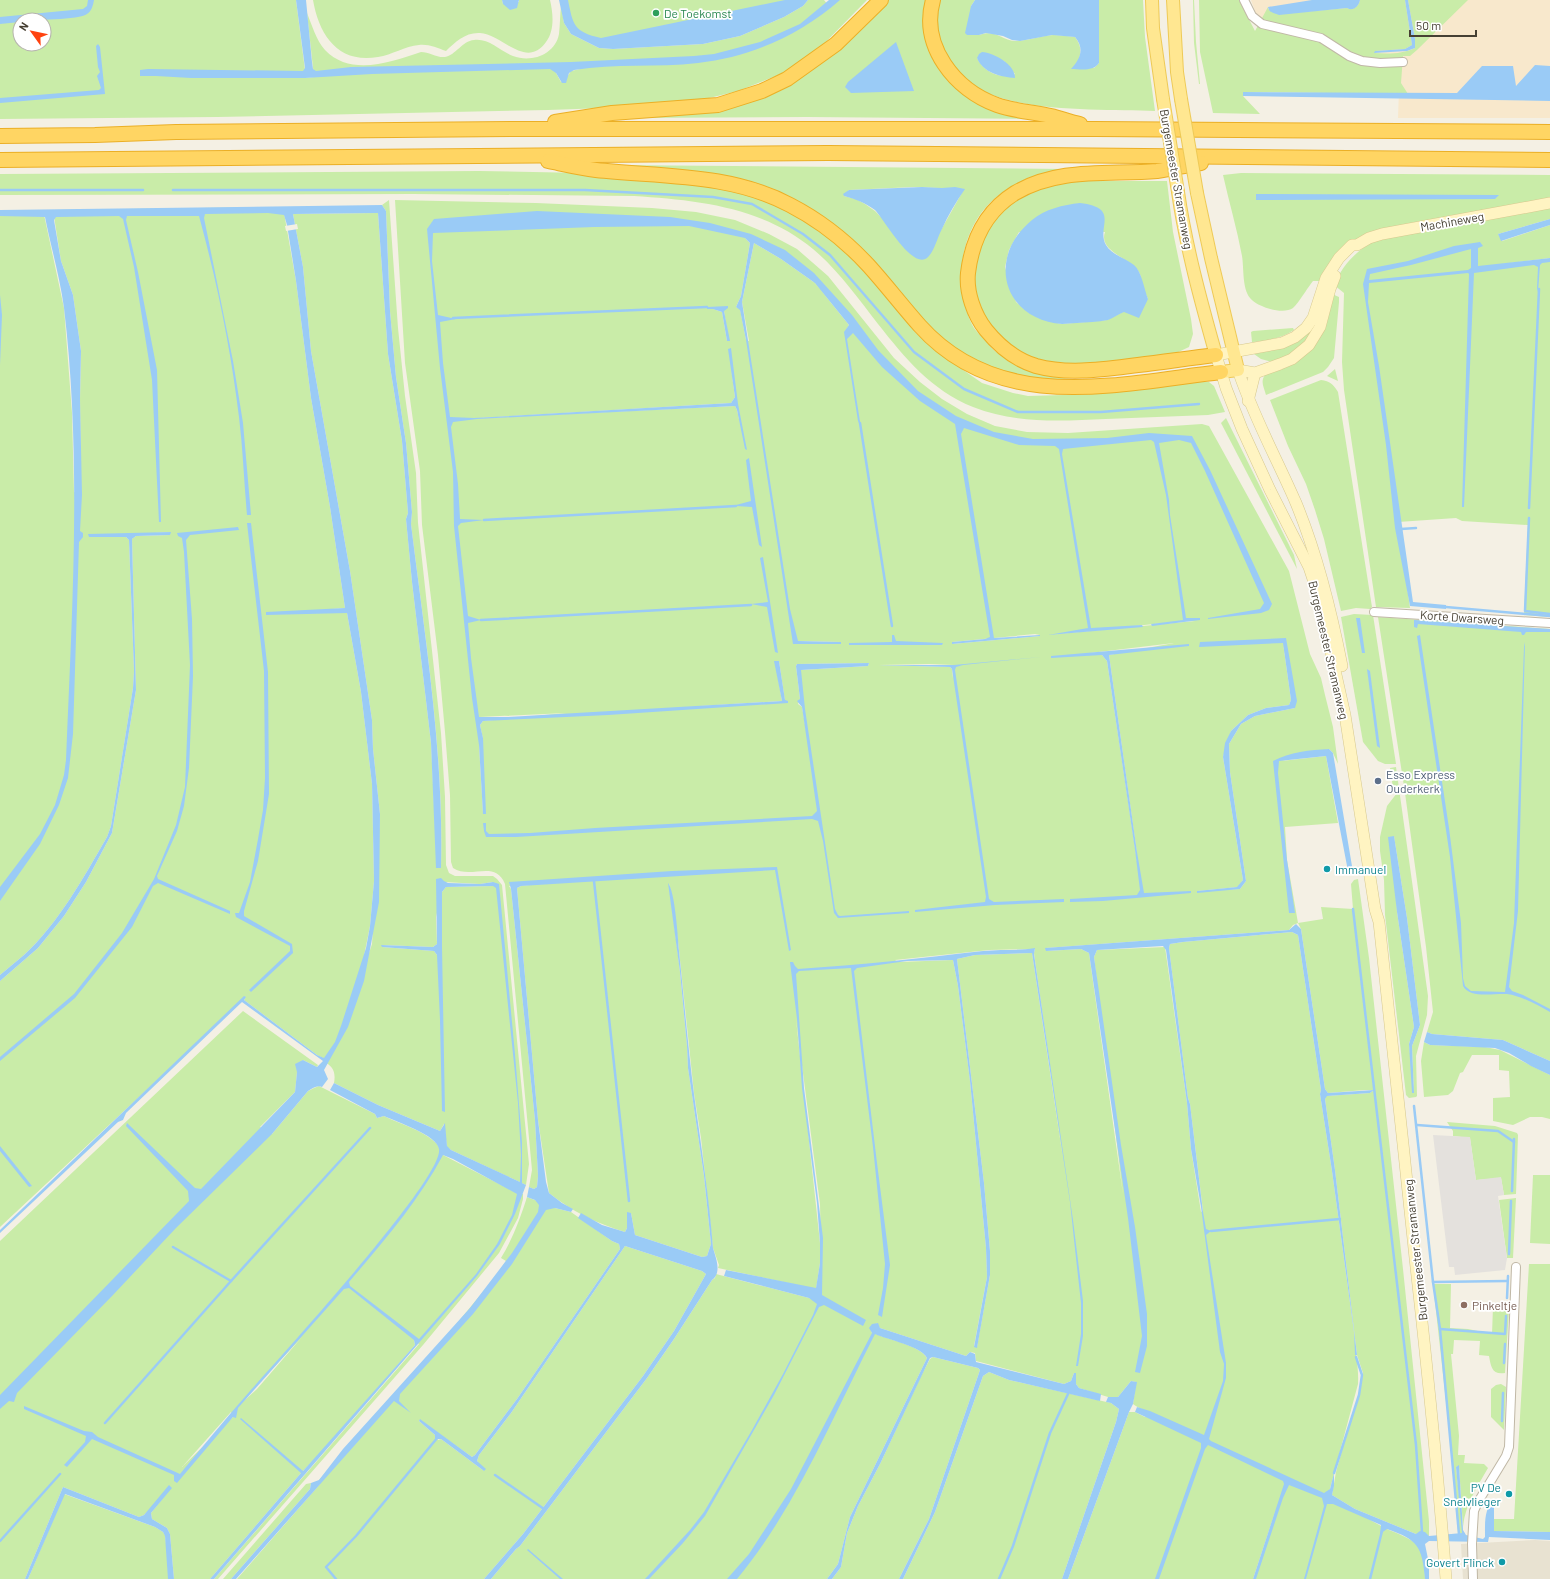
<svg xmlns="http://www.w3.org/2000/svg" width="1550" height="1579" font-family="Barlow,sans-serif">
	<rect width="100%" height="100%" fill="#f4f0e4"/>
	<path fill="#e8e2d1" d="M 1535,1540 L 1550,1541 L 1550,1579 L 1463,1579 L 1461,1544 Z"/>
	<path fill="#f8e8cc" d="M 1251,0 L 1550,0 L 1550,118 L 1398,118 L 1400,60 L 1282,23 L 1257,17 Z"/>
	<g fill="#c9eca8" fill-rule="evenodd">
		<path d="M 0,0 L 296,0 L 306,78 L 314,77 L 307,13 C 312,25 316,40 325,50 C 351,77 391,62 421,52 C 429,52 437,58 445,57 C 456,55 462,41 474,40 C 489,38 500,51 513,56 C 531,63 555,55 559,34 C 560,25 560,15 561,6 L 564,23 L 571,34 L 599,48 L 613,49 L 703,44 L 740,36 L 784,17 L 803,6 L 808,0 L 824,0 L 829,6 L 836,0 L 867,0 L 812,56 L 791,70 L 738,91 L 701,100 L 634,107 L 548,110 L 217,117 L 0,119 ZM 20,20 L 44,20 L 44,44 L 20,44 ZM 571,62 L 582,62 L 580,69 L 571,71 L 567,77 L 561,82 L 556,73 Z"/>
		<path d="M 313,0 L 502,0 L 503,4 L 519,2 L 519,0 L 550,0 C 553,13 555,30 546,42 C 526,70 502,34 480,33 C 466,32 455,42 446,51 C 437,48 429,44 419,45 C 405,46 392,55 378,57 C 338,64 319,35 313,0 Z"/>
		<path d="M 562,0 L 804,0 L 604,43 L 575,34 Z"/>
		<path d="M 884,0 L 929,0 L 927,7 L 956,88 L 1037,119 L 807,117 L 624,118 L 763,96 Z"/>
		<path d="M 940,0 L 975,0 L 971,6 L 979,35 C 996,29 1001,40 1015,41 C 1027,41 1040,36 1053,35 C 1060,35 1067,36 1075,37 C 1081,45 1082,52 1078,61 L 1094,68 L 1099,63 L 1099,0 L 1143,0 L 1145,37 L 1155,111 C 1104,109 1009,114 968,82 C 959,74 951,63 946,53 C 936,33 936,22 940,0 ZM 977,58 L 1004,61 L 1015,74 C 1002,80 983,72 977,58 Z"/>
		<path d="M 1193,0 L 1194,0 L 1196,42 L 1200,84 L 1199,84 L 1194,43 Z"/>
		<path d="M 1199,0 L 1239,0 L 1255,31 L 1268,7 L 1268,9 L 1279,14 L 1347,8 C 1353,11 1359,6 1360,0 L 1405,0 L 1412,45 L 1405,49 L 1375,51 L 1375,53 C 1388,54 1403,54 1415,48 L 1415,39 L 1408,0 L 1468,0 L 1417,50 L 1410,56 L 1403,56 L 1401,83 L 1408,94 L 1243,92 L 1243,96 L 1260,114 L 1213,113 L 1200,52 Z"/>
		<path d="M 607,165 L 1069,169 C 1048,174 1027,177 1008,189 C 970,211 955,258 964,300 C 966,309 969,320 974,328 C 977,332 981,336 985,340 C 988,343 991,348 995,351 C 1017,367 1046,374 1072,378 L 1049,380 L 1024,378 L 983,365 L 960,353 L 932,333 L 797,203 L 768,187 L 746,180 L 719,175 ZM 914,187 L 964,189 L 941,230 L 882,218 L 875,211 L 865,204 L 856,199 L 844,196 L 849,190 Z"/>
		<path d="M 479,171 L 583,173 L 730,184 L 781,204 L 838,243 L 899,310 L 916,333 L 936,351 L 982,383 L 1013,393 L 1028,396 L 1097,394 L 1197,382 L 1209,382 L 1214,386 L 1225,412 L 1208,415 C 1174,416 1140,418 1106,419 C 1061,421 1016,424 973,407 C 931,390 905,358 878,324 C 858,298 838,270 813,249 C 763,207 697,200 634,196 L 413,194 L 0,195 L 0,174 Z"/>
		<path d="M 1241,173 L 1550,175 L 1550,198 L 1373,232 L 1321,280 L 1319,281 L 1313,281 C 1308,287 1298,304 1293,308 C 1283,315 1257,307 1250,298 C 1242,288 1244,268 1242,256 C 1237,229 1229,202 1223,175 Z"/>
		<path d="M 1067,181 L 1167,181 L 1173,232 L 1191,319 L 1193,334 L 1189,347 L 1172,355 L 1103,364 L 1070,364 L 1047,363 L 1030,358 L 1008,347 L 988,328 L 975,295 L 973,269 L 984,232 L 1007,204 L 1030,191 ZM 1019,232 L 1105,232 C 1098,252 1131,258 1139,272 C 1141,276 1141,280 1142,284 C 1143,289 1146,294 1148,299 L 1107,320 L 1086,322 L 1061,324 L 1046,320 L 1028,312 L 1016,302 L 1005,267 L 1009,250 Z"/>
		<path d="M 389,200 L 398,328 L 405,396 L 416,473 L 418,523 L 441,733 L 445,797 L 446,865 L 449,873 L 455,876 L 493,876 L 497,879 L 502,885 L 529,1164 L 526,1185 L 451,1150 L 447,1147 L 444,1124 L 440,1131 L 378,1105 L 334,1083 C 336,1072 333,1066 323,1061 L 323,1058 L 317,1055 L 244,1000 L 246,997 L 0,1227 L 0,981 L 38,948 L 64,916 L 86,882 L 112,833 L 136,690 L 132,539 L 136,536 L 170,535 L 170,532 L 89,537 L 126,537 L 129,540 L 134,671 L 133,688 L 111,826 L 107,837 C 84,877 58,924 24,955 C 16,962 8,968 0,975 L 0,212 L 43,210 L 64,308 L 72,413 L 74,492 L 81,495 L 80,399 L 81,351 L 73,295 L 61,261 L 53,210 L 283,207 L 296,281 L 311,398 L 330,507 L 345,608 L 280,613 L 347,613 L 361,692 L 372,784 L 374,881 L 370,926 L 358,986 L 372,944 L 380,814 L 373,749 L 372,720 L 350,571 L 311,351 L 303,267 L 293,214 L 378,213 L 388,354 L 402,441 L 408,513 L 406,519 L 412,582 L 431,743 L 437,868 L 441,867 C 444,752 425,638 411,524 L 412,512 L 406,443 L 396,377 L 390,311 L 386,211 L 382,205 ZM 444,882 L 480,884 L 493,882 L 493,886 L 446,887 L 442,892 L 437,955 L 434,951 L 382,947 L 382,945 L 433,947 L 437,944 L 436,917 Z"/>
		<path d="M 395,200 L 536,203 L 652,208 L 696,212 L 735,220 L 769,234 L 797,249 L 828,276 L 894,358 L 920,382 L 942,399 L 967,414 L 995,426 L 1027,432 L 1068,433 L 1202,424 L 1209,426 L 1289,571 L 1310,654 L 1321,678 L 1325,695 L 1333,727 L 1338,764 L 1333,753 L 1329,749 L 1281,761 L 1326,756 L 1338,823 L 1285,827 L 1287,860 L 1298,923 L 1323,919 L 1321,907 L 1353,909 L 1351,884 L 1354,880 L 1358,879 L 1369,958 L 1403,1269 L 1429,1521 L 1429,1536 L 1416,1534 L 1355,1509 L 1332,1495 L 1336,1472 L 1351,1418 L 1360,1392 L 1363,1373 L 1357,1355 L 1335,1170 L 1325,1099 L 1326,1096 L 1370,1093 L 1374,1090 L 1365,1090 L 1328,1093 L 1325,1089 L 1301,929 L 1298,923 L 1293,925 L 1289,930 L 1046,948 L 1046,951 L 1081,949 L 1089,953 L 1123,1194 L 1094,957 L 1097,950 L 1165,947 L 1187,1103 L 1191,1149 L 1201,1212 L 1203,1211 L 1190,1104 L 1188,1098 L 1169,948 L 1170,944 L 1183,942 L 1292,932 L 1298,935 L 1321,1090 L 1320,1094 L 1332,1171 L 1354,1332 C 1355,1349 1359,1367 1358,1384 L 1328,1496 C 1347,1507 1366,1518 1385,1528 C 1397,1534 1411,1537 1420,1548 C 1424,1555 1425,1571 1425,1579 L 1255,1579 L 1276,1509 L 1253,1579 L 1068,1579 L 1129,1412 L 1135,1412 L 1145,1417 L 1164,1418 C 1156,1414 1138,1409 1133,1404 L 1136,1382 L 1131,1381 L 1118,1397 L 1108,1397 L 1079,1388 L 1076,1384 L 1076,1373 L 1074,1373 L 1071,1381 L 1064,1384 L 976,1361 L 975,1353 L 970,1352 L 966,1356 L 880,1328 L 877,1323 L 871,1332 C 885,1339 920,1345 927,1358 L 850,1517 L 838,1564 L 827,1579 L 491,1579 L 516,1549 L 520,1546 L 647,1378 L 674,1339 L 712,1280 L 715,1278 L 716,1274 L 809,1298 L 814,1300 L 822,1295 L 820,1204 L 796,1019 L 820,1243 L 820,1263 L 816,1289 L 718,1268 L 719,1265 L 713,1248 L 701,1138 L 694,1093 L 678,941 L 672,896 L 669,883 L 680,972 L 687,1046 L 688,1068 L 704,1176 L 711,1244 L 707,1256 L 702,1257 L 635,1235 L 631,1213 L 627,1213 L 627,1228 L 625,1232 C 598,1224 571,1211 549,1193 L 538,1120 L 517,888 L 521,886 L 589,878 L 565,879 L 509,886 L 511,889 L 535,1120 L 538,1176 L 537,1187 L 534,1189 L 529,1187 L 532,1170 L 505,884 C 495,859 471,880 453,868 L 451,862 L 450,795 L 445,732 L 438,655 L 422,525 L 420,471 L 405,363 ZM 745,238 L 802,268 L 853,328 L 845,332 L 849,325 L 815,283 L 781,259 L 754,243 L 742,302 L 749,341 L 746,340 L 740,309 L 736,307 L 741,296 L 750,243 ZM 713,309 L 724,311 L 729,341 L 727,341 L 722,312 ZM 731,368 L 740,424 L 737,410 L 735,406 L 462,419 L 731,403 L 735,397 ZM 1183,621 L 1195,621 L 1048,635 ZM 1035,634 L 1040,635 L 1040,636 L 952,644 L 952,642 ZM 798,641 L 841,642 L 841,644 L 793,644 ZM 1174,643 L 1109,655 L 1136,846 L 1139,875 L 1107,661 L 1102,655 L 1090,653 ZM 1283,643 L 1295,708 L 1255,716 L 1241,724 L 1229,744 L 1230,772 L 1246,881 L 1240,889 L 1197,891 L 1238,887 L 1243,880 L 1223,757 L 1231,731 L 1248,715 L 1266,708 L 1289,705 L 1291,700 ZM 775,661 L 779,661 L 785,701 L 767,704 L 700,706 L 782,701 ZM 869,663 L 868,666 L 801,670 L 801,688 L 816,789 L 802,707 L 798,704 L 800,699 L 796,666 L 797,664 ZM 929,664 L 954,665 L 953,678 L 952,669 L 950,667 L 878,665 ZM 566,713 L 483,721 L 480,725 L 483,739 L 483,813 L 479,745 L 479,717 ZM 1035,949 L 1034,953 L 1063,1158 L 1032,953 L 975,955 L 957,959 L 984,1183 L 990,1251 L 990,1275 L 977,1347 L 974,1346 L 987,1277 L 986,1248 L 970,1081 L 958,986 L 953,960 L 898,962 L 895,960 L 989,950 Z"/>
		<path d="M 1550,206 L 1550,219 L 1498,234 L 1502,241 L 1550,225 L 1550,258 L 1495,265 L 1550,260 L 1550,617 L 1524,615 L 1528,525 L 1462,521 L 1456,518 L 1398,522 L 1410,608 L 1376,607 L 1344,390 L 1342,362 L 1344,293 L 1334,285 C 1344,262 1359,248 1382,237 Z"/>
		<path d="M 1332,294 L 1339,297 L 1339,302 L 1334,358 L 1328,367 L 1323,372 L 1266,395 C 1264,387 1260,382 1265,375 L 1311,349 L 1319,339 L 1326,324 Z"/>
		<path d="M 1317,321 L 1314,332 L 1291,355 L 1272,362 L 1261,359 L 1254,354 Z"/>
		<path d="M 1293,328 L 1294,330 C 1282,338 1267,341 1252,342 L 1251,332 L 1253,331 Z"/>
		<path d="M 1335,369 L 1338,381 L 1327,376 Z"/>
		<path d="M 1321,380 C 1330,381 1333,384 1338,392 L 1372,607 L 1370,609 L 1356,608 L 1341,611 L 1324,539 L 1315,510 L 1306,484 L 1288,446 L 1270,400 Z"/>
		<path d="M 1226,418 L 1294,555 L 1297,569 L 1221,423 Z"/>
		<path d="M 1354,614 L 1373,615 L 1396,764 L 1385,764 L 1378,761 L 1363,742 L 1341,617 Z"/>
		<path d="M 1378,617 L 1550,629 L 1550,1061 L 1503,1040 L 1432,1034 L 1427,1032 L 1433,1012 L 1426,947 L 1405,793 Z"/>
		<path d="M 1396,767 L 1428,996 L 1427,1015 L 1416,1056 L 1417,1096 L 1416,1097 L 1409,1098 L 1406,1095 L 1385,915 L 1384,880 L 1380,851 L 1380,837 L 1387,806 L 1397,793 L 1396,788 L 1393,788 L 1390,768 ZM 1394,836 L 1407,918 L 1420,1025 L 1412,1046 L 1414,1093 L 1409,1044 L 1414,1027 L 1397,912 Z"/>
		<path d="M 243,1011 L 318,1065 L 317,1067 L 303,1060 L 297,1072 L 295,1092 L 260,1127 L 272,1134 L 308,1091 L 314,1088 L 319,1086 L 375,1114 L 377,1118 L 384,1116 C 400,1124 422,1130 435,1142 C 440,1146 439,1151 443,1155 L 517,1193 L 523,1194 L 523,1199 L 518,1218 L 499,1253 L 423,1345 L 218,1579 L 214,1579 L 419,1344 L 414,1340 L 415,1345 L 327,1446 L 301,1473 L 210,1579 L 174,1579 L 170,1534 L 167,1528 L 152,1519 L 151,1513 L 171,1488 L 144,1515 L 139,1517 L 63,1487 L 25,1579 L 0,1579 L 0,1241 ZM 302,1337 L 257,1389 L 237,1407 ZM 231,1412 L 235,1417 L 233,1417 L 182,1467 Z"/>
		<path d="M 1424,1042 L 1430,1045 L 1485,1047 L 1500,1050 L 1550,1075 L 1550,1119 L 1542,1117 L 1530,1117 L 1513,1125 L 1493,1121 L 1493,1098 L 1510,1097 L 1509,1071 L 1499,1070 L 1499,1055 L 1472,1055 L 1463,1072 L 1460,1073 L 1453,1091 L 1448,1095 L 1424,1097 L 1421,1061 Z"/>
		<path d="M 1447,1122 L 1495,1126 L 1517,1133 L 1518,1135 L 1516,1194 L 1504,1195 L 1501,1178 L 1476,1180 L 1470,1138 L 1453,1136 L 1453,1131 Z"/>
		<path d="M 1533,1175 L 1550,1175 L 1550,1244 L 1530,1243 Z"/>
		<path d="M 527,1197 L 555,1208 L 571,1212 L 612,1241 L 619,1244 L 620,1249 L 517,1399 L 475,1455 L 472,1457 L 420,1420 L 419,1421 L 435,1435 L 438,1440 L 441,1439 L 484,1471 L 477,1461 L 479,1455 L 511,1413 L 625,1246 L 702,1271 L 706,1274 L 674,1331 L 643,1376 L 523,1534 L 484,1579 L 237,1579 L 320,1484 L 319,1480 L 449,1333 L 496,1276 L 506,1261 L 501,1258 C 513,1238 520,1219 527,1197 Z"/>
		<path d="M 1516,1198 L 1513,1258 L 1507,1258 L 1499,1200 Z"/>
		<path d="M 1529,1264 L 1550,1264 L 1550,1532 L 1494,1531 L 1494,1519 L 1514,1519 Z"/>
		<path d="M 1433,1284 L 1451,1284 L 1450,1328 L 1468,1329 L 1492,1334 L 1493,1307 L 1509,1309 L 1505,1373 C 1492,1375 1491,1367 1489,1356 L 1479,1355 L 1480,1341 L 1454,1340 L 1453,1354 L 1451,1354 L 1459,1436 L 1458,1455 L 1465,1455 L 1464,1463 L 1484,1464 L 1488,1468 C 1477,1487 1465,1505 1463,1527 L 1459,1466 L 1456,1467 L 1463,1533 L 1458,1534 L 1453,1465 Z"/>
		<path d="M 933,1357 L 978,1368 L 980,1370 L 929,1519 L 899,1579 L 832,1579 L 841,1567 L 847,1533 L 858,1506 L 880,1464 L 922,1374 L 930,1359 Z"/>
		<path d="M 989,1372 L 1009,1380 L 1111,1403 L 1119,1409 L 1116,1422 L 1062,1579 L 903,1579 L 935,1512 L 983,1376 Z"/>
		<path d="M 1501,1384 L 1506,1387 L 1504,1430 L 1491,1417 L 1491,1389 L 1496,1385 Z"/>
		<path d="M 311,1483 L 310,1489 L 231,1579 L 223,1579 L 306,1484 Z"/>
		<path d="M 64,1494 L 155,1527 L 163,1532 L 165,1535 L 170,1579 L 28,1579 Z"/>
	</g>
	<path fill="#e4e1dd" d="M 1433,1135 L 1470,1137 L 1476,1180 L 1501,1177 L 1504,1195 L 1498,1196 L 1507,1258 L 1505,1270 L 1455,1275 L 1454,1267 L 1449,1267 Z"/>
	<g fill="#9acbf6" fill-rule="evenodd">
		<path d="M 88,0 L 94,0 C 93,5 92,11 87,14 C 80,20 31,20 20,20 L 20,22 L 0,24 L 0,17 L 83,9 L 87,6 Z"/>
		<path d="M 296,0 L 306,0 L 312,62 L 313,69 L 316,71 L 351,67 L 571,62 L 694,56 L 714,54 L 760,42 L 800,24 L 829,0 L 840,0 C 800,35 751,57 698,63 C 657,68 615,63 574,70 L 569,73 L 566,83 L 562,83 L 556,73 L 550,69 L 372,74 L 305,78 L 191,78 L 156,76 L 140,76 L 140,70 L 148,69 L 303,71 L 305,68 Z"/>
		<path d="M 502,0 L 519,0 L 517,8 L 510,10 L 503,4 Z"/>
		<path d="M 559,0 L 568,0 C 573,25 574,32 601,38 L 785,0 L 808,0 L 803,6 L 784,17 L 740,36 L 703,44 L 613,49 L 599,48 L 571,34 L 564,23 Z"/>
		<path d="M 975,0 L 1099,0 L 1099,63 C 1093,72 1080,69 1071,69 C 1080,59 1085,49 1075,37 L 1052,35 L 1020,41 L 1012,40 L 1003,36 L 986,33 L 979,35 L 967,35 L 965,33 L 971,6 Z"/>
		<path d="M 1312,0 L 1360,0 C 1359,6 1353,12 1347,8 L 1279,15 C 1274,13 1269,13 1268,7 Z"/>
		<path d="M 1405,0 L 1408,0 L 1415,39 L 1415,48 L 1407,51 L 1374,53 L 1375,51 L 1405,49 L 1412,45 Z"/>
		<path d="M 896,42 L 914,91 L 851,93 L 845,87 L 848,82 Z"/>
		<path d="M 98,44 L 100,47 L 105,94 L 0,103 L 0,98 L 99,90 L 101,88 L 97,76 L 100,72 L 98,67 L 96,46 Z"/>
		<path d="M 982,52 C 994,53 1015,64 1015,78 C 1001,77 983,73 977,58 L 979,54 Z"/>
		<path d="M 1535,65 L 1550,66 L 1550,101 L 1243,96 L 1243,92 L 1457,93 L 1482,66 L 1513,66 L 1516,86 Z"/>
		<path d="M 922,187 L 942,188 L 955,187 L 965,189 C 956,202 948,215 942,229 C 937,238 935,250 928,257 C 913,272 884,219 875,210 C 865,203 856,199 844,196 L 843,194 L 849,190 Z"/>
		<path d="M 1256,194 L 1499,195 L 1495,199 L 1256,200 Z"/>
		<path d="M 1080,203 C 1121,208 1096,227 1106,245 C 1112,255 1125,258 1134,265 C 1142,272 1144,289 1148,299 L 1139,318 L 1124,312 C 1119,314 1113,318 1108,320 C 1098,322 1087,322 1077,323 C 1072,323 1067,324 1062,324 C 1026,322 999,294 1007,258 C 1010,243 1020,230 1032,220 C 1045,209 1063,205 1080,203 Z"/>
		<path d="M 382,205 L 386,211 L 390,311 L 396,377 L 406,443 L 412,512 L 411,524 C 425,638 444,753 441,868 L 436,868 L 431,743 L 412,582 L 406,519 L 408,513 L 402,441 L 388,354 L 378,213 L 293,214 L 303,267 L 311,351 L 350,571 L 372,720 L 373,749 L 380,814 L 379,902 L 364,981 L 348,1027 L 324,1070 L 328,1079 L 322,1087 C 317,1085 313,1088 308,1091 L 272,1134 L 176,1228 L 113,1295 L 17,1393 L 14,1402 L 9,1401 L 0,1409 L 0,1395 L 189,1201 L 188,1191 L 126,1126 L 127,1123 L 195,1188 L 201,1189 L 295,1092 L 297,1072 L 295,1064 L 303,1060 L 317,1067 L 323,1061 L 242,1002 L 126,1113 L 123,1120 L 118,1122 L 0,1233 L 0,1230 L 244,996 L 246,997 L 244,1000 L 317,1055 L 324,1058 L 335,1042 L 341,1026 L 366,948 L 370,926 L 374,881 L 372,784 L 361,692 L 347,613 L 266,615 L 266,612 L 345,608 L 330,507 L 311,398 L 296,281 L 287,225 L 284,215 L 268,213 L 205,214 L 204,218 L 233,361 L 243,423 L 251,515 L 247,515 C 244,482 243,450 239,417 C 231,350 217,282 199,216 L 127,216 L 126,220 L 138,272 L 157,370 L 161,522 L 159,522 L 152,380 L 134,267 L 123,219 L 119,216 L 56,217 L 54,220 L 61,261 L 73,295 L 81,351 L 80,399 L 82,495 L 80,531 L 83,533 L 83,537 L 79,542 L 73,734 L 68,778 L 59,805 L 40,844 L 0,901 L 0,887 L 40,834 L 55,805 L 64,775 L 66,760 C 72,610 82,459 64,308 C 60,278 51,247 45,217 L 0,216 L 0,210 Z"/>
		<path d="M 537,211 L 670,217 L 710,223 L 751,234 L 785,250 L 814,273 L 852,315 L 878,350 L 918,391 L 956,416 L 994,432 L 1033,439 L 1107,438 L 1149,433 L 1192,436 L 1210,470 L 1272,604 L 1269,610 L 1261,613 L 1208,619 L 1208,618 L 1260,609 L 1264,603 L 1205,471 L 1191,443 L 1179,440 L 1159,443 L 1169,500 L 1170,515 L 1186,618 L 1200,618 L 1200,620 L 1152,626 L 1151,624 L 1183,620 L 1166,495 L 1154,442 L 1151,440 L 1063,449 L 1062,454 L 1091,628 L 1142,625 L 1143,627 L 1048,635 L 1088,628 L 1059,449 L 1055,446 L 1019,445 L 964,428 L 961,434 L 994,638 L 1040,635 L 1040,636 L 952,644 L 952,642 L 985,639 L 990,637 L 955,424 L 920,401 L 882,367 L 853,333 L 847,339 L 861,428 L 858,421 L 844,332 L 849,325 L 815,283 L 781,259 L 754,243 L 742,302 L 790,609 L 798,641 L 841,642 L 841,644 L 793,644 L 746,340 L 740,310 L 736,307 L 741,296 L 750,243 L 745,238 L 689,226 L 594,227 L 433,233 L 432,261 L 438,315 L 456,319 L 440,322 L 443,363 L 450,417 L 474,418 L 731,403 L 735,397 L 728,349 L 731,348 L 738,404 L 747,450 L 745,449 L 737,410 L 735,406 L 477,419 L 453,422 L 451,427 L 458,484 L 460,519 L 484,520 L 461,523 L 458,526 L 468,616 L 481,620 L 468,623 L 471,658 L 479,717 L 508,717 L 782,701 L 774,661 L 779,661 L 785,700 L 788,701 L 788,703 L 608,715 L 483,721 L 480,725 L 483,738 L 486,814 L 483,814 L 479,745 L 472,698 L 454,526 L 453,472 L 440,368 L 427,229 L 434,219 Z"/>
		<path d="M 1550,219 L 1550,225 L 1501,241 L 1498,234 Z"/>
		<path d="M 1480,242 L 1483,246 L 1478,248 L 1478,266 L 1550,258 L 1550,262 L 1542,263 L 1540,265 L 1538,292 L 1537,288 L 1538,267 L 1534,265 L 1474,273 L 1464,507 L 1462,507 L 1469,274 L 1468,273 L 1369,283 L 1368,302 L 1379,366 L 1413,602 L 1446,605 L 1446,609 L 1410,606 L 1395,528 L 1386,445 L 1363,284 L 1367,269 L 1408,261 L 1454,246 ZM 1471,249 L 1471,268 L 1468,270 L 1369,280 L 1370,274 L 1411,265 Z"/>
		<path d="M 0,295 L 2,315 L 0,365 Z"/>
		<path d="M 728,306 L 728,308 L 724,311 L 730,341 L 727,341 L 722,312 L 713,309 L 707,309 L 707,307 Z"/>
		<path d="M 749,458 L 762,547 L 759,545 L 752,507 L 736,506 L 736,505 L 751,501 L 746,460 Z"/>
		<path d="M 247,523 L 251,523 L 268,672 L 269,794 L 258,861 L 244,911 L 244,916 L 292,944 L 293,953 L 251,992 L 249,990 L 290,951 L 290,946 L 236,917 L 235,913 L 239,913 L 250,882 L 258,839 L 263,810 L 265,778 L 264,671 Z"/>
		<path d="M 238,527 L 239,530 L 190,535 L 186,540 L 192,619 L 193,676 L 189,768 L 184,806 L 177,831 L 157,876 L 158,879 L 230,911 L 230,914 L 158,883 L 153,886 L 132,927 L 75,998 L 0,1061 L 0,1057 L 74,994 L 122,933 L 154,879 L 176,825 L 185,787 L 190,665 L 184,552 L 182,538 L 178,536 L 177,533 Z"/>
		<path d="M 171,532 L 170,535 L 136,536 L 132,539 L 136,690 L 112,833 L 86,882 L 64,916 L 38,948 L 0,981 L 0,975 C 8,968 16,962 24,955 C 58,924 84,877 107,837 L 111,826 L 133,688 L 134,671 L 129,540 L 126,537 L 89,537 L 88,534 Z"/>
		<path d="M 763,557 L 778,653 L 775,652 L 767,607 L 751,604 L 768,602 L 760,558 Z"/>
		<path d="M 1356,618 L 1360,618 L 1365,653 L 1362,653 Z"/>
		<path d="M 1414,620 L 1550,629 L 1550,632 L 1526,632 L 1524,635 L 1522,635 L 1521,632 L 1418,624 L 1417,628 L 1414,627 Z"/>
		<path d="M 892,635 L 894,635 L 896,641 L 943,643 L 942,645 L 849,645 L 849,643 L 892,642 Z"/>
		<path d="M 1420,635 L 1449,828 L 1461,923 L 1463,978 L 1465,986 L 1471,991 L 1505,992 L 1514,923 L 1524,647 L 1525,642 L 1518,911 L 1509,987 L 1512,991 L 1523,995 L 1550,1009 L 1550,1012 C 1537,1005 1522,996 1507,994 C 1494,993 1470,999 1463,986 L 1450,857 L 1417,636 Z"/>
		<path d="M 1286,638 L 1297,701 L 1295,708 L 1255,716 L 1241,724 L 1229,744 L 1230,772 L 1246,881 L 1240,889 L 1197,893 L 1197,891 L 1237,887 L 1243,880 L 1223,757 L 1225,743 L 1231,731 L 1248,715 L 1266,708 L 1289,705 L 1291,700 L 1283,643 L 1199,647 L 1200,642 Z"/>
		<path d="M 1189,644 L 1189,646 L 1109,655 L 1137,852 L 1144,893 L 1191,891 L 1191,893 L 1103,901 L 1070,902 L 1070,899 L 1137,895 L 1140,890 L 1135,850 L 1107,661 L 1102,655 L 1051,658 L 1051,656 Z"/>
		<path d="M 1041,657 L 963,665 L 956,667 L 955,670 L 989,899 L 994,902 L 1064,899 L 1064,902 L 995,905 L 915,912 L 915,910 L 985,902 L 986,897 L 952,669 L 950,667 L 878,665 L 954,665 Z"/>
		<path d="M 869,663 L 868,666 L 801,670 L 805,709 L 835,909 L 838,915 L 840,916 L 909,911 L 909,913 L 838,918 L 834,913 L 823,841 L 818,821 L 812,819 L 516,837 L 486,837 L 484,831 L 483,823 L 486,823 L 486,831 L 489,834 L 530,833 L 595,828 L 812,816 L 817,811 L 802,707 L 797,701 L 800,699 L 796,666 L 797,664 Z"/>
		<path d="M 1367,669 L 1370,671 L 1380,748 L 1377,746 Z"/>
		<path d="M 1329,749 L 1333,753 L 1353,872 L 1348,871 L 1326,756 L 1279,761 L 1278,773 L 1287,860 L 1295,913 L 1289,913 L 1273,761 C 1290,752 1310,750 1329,749 Z"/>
		<path d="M 1394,836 L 1407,918 L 1420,1025 L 1412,1046 L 1414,1093 L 1412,1093 L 1409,1044 L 1414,1027 L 1397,912 L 1388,837 Z"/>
		<path d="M 777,867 L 791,950 L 789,951 L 775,870 L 521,886 L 517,888 L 538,1120 L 546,1182 L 549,1193 L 562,1203 L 573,1209 L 571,1212 L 555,1208 L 546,1210 L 512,1264 L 473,1314 L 400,1394 L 399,1401 L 411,1413 L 394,1401 L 236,1579 L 231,1579 L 310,1489 L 311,1483 L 319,1480 L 343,1449 L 470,1308 L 512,1253 L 538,1212 L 539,1205 L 535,1200 L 527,1197 L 529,1187 L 534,1189 L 537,1187 L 538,1176 L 535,1120 L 511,889 L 509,882 L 672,871 Z"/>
		<path d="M 441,878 L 444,881 L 448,883 L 480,884 L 493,882 L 499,884 L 515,1054 L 522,1142 L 522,1183 L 526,1185 L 515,1214 L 500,1244 L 477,1276 L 214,1579 L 210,1579 L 301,1473 L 240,1419 L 241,1418 L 303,1471 L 415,1345 L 414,1340 L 349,1288 L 344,1289 L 238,1408 L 236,1418 L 233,1417 L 177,1483 L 174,1481 L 174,1475 L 92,1439 L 67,1467 L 64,1465 L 85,1442 L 86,1436 L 24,1409 L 24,1406 L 84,1431 L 92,1432 L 98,1437 L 180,1474 C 203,1446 226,1418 250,1391 C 278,1359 444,1178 439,1149 C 437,1135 397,1122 384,1116 L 377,1118 L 375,1114 L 330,1090 L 334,1083 L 378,1105 L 440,1131 L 445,1123 L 447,1146 L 451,1150 L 520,1182 L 521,1155 L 518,1103 L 496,888 L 493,886 L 446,887 L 442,892 L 442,947 L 445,1112 L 442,1111 L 440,1020 L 437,955 L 434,951 L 382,947 L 381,945 L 433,947 L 437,944 L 436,879 ZM 443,1155 L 453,1159 L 517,1194 L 512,1215 L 497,1244 L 476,1274 L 419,1339 L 350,1286 L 349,1282 C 383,1242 418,1202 443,1155 Z"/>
		<path d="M 668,883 C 675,891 678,938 679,951 C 684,999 688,1047 694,1094 C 701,1145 709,1196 713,1248 C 716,1258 722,1273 712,1280 L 674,1339 L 647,1378 L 520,1546 L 516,1549 L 491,1579 L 484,1579 L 523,1534 L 643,1376 L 674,1331 L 706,1274 L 702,1271 L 625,1246 L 511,1413 L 479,1455 L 477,1461 L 486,1469 L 484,1471 L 441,1439 L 435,1439 L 435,1435 L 419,1421 L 420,1419 L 472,1457 L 475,1455 L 517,1399 L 620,1249 L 619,1244 L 612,1241 L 578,1218 L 581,1213 L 602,1225 L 625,1232 L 627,1228 L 627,1212 L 631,1213 L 635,1235 L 702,1257 L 707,1256 L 711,1244 L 704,1176 L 688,1068 L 687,1046 L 680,972 Z"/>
		<path d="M 1296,924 L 1301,929 L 1325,1089 L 1328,1093 L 1374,1090 L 1370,1093 L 1327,1096 L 1325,1099 L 1335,1170 L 1357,1355 L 1355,1355 L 1354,1332 L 1332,1171 L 1320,1094 L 1321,1090 L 1298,935 L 1292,932 L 1183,942 L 1170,944 L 1169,948 L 1188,1098 L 1190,1104 L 1203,1212 L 1206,1229 L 1211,1231 L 1206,1235 L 1226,1363 L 1226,1378 L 1209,1439 L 1211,1441 L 1324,1493 L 1330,1489 L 1334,1473 L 1334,1486 L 1332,1495 L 1355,1509 L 1416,1534 L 1420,1531 L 1425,1532 L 1429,1536 L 1462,1533 L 1456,1467 L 1459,1465 L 1463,1530 L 1466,1535 L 1483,1539 L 1485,1537 C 1485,1523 1484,1509 1494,1499 L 1494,1531 L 1550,1532 L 1550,1540 L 1489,1537 L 1488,1542 L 1429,1541 L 1425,1544 L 1429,1564 L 1429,1579 L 1425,1579 C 1422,1546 1418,1540 1387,1529 L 1380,1534 L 1381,1525 L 1333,1504 L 1327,1504 L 1306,1579 L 1304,1579 L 1324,1506 L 1322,1498 L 1289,1485 L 1283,1498 L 1256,1579 L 1253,1579 L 1284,1484 L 1283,1481 L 1208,1445 L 1205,1449 L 1159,1579 L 1155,1579 L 1201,1448 L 1201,1443 L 1135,1412 L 1137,1407 L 1150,1411 L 1204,1435 L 1223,1381 L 1224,1364 L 1220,1352 L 1201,1207 L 1191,1149 L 1187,1103 L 1166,950 L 1163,946 L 1097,950 L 1094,957 L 1121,1145 L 1135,1227 L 1147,1314 L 1147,1346 L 1140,1373 L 1135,1372 L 1142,1336 L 1128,1218 L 1089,953 L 1081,949 L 1046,951 L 1045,948 L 1289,930 Z"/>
		<path d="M 1035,948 L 1034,954 L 1073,1220 L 1083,1301 L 1083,1336 L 1078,1366 L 1076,1366 L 1081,1334 L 1081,1303 L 1075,1249 L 1070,1202 L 1032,953 L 975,955 L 957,959 L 984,1183 L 990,1251 L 990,1275 L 977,1348 L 974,1347 L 987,1277 L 986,1248 L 970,1081 L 958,986 L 953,960 L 907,961 L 857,968 L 854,971 L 877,1163 L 890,1265 L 882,1317 L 878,1315 L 883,1288 L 885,1264 L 873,1147 L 851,968 L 799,971 L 796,974 L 804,1088 L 823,1238 L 822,1295 L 866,1320 L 863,1326 L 824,1305 L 819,1307 L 774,1395 L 705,1516 L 683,1543 L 649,1579 L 645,1579 L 690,1530 L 704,1512 L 752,1430 L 783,1374 L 813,1315 L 817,1304 L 809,1298 L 724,1276 L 726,1270 L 816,1288 L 820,1263 L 820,1243 L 817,1203 L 802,1088 L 797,1019 L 790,962 L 793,962 L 795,966 L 798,969 C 860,965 922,958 983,951 C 1001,949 1018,951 1035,948 Z"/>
		<path d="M 1427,1032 L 1432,1034 L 1503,1040 L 1550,1061 L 1550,1075 L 1531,1066 L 1509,1053 L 1495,1048 L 1430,1045 L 1424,1042 Z"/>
		<path d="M 0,1146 L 32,1186 L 29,1187 L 0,1151 Z"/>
		<path d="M 878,1323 L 880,1328 L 966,1356 L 970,1352 L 975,1354 L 976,1362 L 1064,1384 L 1071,1381 L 1074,1373 L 1076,1373 L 1076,1384 L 1079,1388 L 1101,1394 L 1100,1401 L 1009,1380 L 989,1372 L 983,1376 L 935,1512 L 903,1579 L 899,1579 L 929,1519 L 980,1370 L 978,1368 L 933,1357 L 930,1358 L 880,1464 L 858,1506 L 847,1533 L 841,1567 L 832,1579 L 827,1579 L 838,1564 L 850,1517 L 927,1358 C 921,1346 888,1340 875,1334 C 833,1416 796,1508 737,1579 L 727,1579 L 749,1554 L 791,1489 L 872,1333 L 869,1328 L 872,1324 Z"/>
		<path d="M 1131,1381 L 1137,1382 L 1133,1404 L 1129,1412 L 1068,1579 L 1062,1579 L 1116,1422 L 1119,1409 L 1111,1403 L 1106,1402 L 1108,1397 L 1118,1397 Z"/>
		<path d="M 169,1485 L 172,1488 L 151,1513 L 152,1519 L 167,1528 L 170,1534 L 174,1579 L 168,1579 L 165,1536 L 163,1532 L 155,1527 L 65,1494 L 28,1579 L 25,1579 L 63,1487 L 139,1517 L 144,1515 Z"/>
		<path d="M 528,1549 L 563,1579 L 560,1579 L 527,1550 Z"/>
	</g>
	<path fill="#f4f0e4" d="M 297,224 L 298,229 L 286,231 L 285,226 Z"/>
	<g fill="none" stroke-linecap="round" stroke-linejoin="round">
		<g stroke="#9acbf6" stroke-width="2.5">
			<path d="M 0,190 L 143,190"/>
			<path d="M 173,190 L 585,190 L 713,197 L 752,204 L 803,234 L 830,255 L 914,352 L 964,389 L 1018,412 L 1101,412 L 1199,404"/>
			<path d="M 453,318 L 707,307"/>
			<path d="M 860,423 L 892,626"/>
			<path d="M 1529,508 L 1539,289"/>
			<path d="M 1529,518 L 1525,611 L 1550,614"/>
			<path d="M 484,520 L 736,506"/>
			<path d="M 1401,529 L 1416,528"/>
			<path d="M 1446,607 L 1550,616"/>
			<path d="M 481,620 L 751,605"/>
			<path d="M 594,881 L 629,1201"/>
			<path d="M 1353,909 L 1416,1445 L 1422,1532"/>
			<path d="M 1414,1106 L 1433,1282 L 1440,1329 L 1459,1534"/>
			<path d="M 1417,1125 L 1498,1131 L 1514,1142"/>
			<path d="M 1512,1191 L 1514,1139"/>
			<path d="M 1211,1231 L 1340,1219"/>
			<path d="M 173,1247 L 231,1281"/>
			<path d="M 1509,1254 L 1511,1201"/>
			<path d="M 1433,1282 L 1507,1281"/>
			<path d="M 1507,1298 L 1508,1276"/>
			<path d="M 1440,1329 L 1505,1334 L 1506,1316"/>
			<path d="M 1504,1363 L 1505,1344"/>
			<path d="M 1502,1421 L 1503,1393"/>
			<path d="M 105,1423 L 231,1281 L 370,1128"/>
			<path d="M 1334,1473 L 1359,1395 L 1362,1375 L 1356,1357"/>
			<path d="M 495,1475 L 544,1509"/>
			<path d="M 0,1541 L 60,1474"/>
			<path d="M 336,1579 L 326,1567 L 356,1536 L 438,1437"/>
			<path d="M 999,1579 L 1013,1546 L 1050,1433 L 1068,1394"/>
			<path d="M 1370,1579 L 1382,1531"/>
		</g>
		<defs>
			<g id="street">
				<path d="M 1244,0 L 1252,16 L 1262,24 L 1321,38 L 1349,56 L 1362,61 L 1380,63 L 1403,62"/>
				<path d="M 1374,612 L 1550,623"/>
				<path d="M 1473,1579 L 1472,1544 L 1474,1511 L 1478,1502 L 1506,1456 L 1509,1447 L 1516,1267"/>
			</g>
			<g id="secondary">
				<path d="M 1335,276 L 1330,289 L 1320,327 L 1309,345 L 1292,359 L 1280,364 L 1255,373 L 1238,370 C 1253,416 1277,459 1296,503 C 1318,556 1331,610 1342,666"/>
				<path d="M 1248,401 L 1255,373"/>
				<path d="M 1446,1579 C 1438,1472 1427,1365 1415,1258 C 1403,1146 1392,1034 1379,922 L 1375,909 L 1345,715 L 1318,594 L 1309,567 L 1270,490 L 1242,429 L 1226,388 L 1216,355 L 1282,343 L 1295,337 L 1306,328 L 1313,318 L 1326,278 L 1339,258 L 1352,245 L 1357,245 L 1369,238 L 1382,234 L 1550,203"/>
			</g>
			<g id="primary">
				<path d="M 1152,0 L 1153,28 L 1163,99"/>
				<path d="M 1173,0 L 1177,72 L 1181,99"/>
				<path d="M 1178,192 C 1186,247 1201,302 1216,355"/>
				<path d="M 1197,193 L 1211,258 L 1238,370 L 1221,372"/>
			</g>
			<g id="highway">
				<path d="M 933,0 C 920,46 955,90 997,105 C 1014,111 1033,112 1051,116 C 1060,118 1070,122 1080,124"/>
				<path d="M 555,122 L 612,113 L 718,105 L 762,91 L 787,79 L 836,44 L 881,0"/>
				<path d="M 0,136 L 95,135 L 176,132 L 511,129 L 1096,129 L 1550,132"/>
				<path d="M 0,160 L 828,153 L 1550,160"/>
				<path d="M 548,161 C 563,164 580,168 596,170 C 660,177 730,173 790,205 C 819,220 847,242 869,266 C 887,286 903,307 920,326 C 1000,415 1117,384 1221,372"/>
				<path d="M 1201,163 C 1187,165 1172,169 1157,171 C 1109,175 1059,167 1015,193 C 986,211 972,240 968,273 C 966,292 974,315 986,330 C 999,346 1016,360 1036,366 C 1069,375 1105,369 1138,365 C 1164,362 1190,358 1216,355"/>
			</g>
		</defs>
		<use href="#street" stroke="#c0b8a6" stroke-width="10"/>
		<use href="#secondary" stroke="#d7c98f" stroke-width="12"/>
		<use href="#primary" stroke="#eeca57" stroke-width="14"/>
		<use href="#highway" stroke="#ebaf26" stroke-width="16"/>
		<use href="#street" stroke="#fff" stroke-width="8"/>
		<use href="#secondary" stroke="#fff4c2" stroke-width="11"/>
		<use href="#primary" stroke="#ffe791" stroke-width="12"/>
		<use href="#highway" stroke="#ffd563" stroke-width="14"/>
		<defs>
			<g id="primary-bridge">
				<path d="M 1163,99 L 1178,192"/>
				<path d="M 1181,99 L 1197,193"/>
			</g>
		</defs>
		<use href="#primary-bridge" stroke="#eeca57" stroke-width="14" stroke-linecap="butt"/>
		<use href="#primary-bridge" stroke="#ffe791" stroke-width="12"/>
	</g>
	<circle fill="#2e9e5b" stroke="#fff" stroke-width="1.5" cx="656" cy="13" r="4"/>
	<circle fill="#5c6f8a" stroke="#fff" stroke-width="1.5" cx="1378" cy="781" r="4"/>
	<g fill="#0f9aa8" stroke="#fff" stroke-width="1.5">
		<circle cx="1327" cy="869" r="4"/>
		<circle cx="1509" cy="1494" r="4"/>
		<circle cx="1502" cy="1562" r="4"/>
	</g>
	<circle fill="#8d6e63" stroke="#fff" stroke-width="1.5" cx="1464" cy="1305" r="4"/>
	<g text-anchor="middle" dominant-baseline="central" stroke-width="3.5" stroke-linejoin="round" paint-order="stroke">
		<g font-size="12" fill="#27864d" stroke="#fff" text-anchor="start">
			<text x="664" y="13">De Toekomst</text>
		</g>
		<g font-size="12" fill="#464033" stroke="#fff">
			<text transform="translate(1177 179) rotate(80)">Burgemeester Stramanweg</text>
			<text transform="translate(1452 221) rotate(-10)">Machineweg</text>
			<text transform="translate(1462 617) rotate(4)">Korte Dwarsweg</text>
			<text transform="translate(1329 650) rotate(77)">Burgemeester Stramanweg</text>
			<text transform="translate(1415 1250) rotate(-96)">Burgemeester Stramanweg</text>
		</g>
		<g font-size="12" fill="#4e5e75" stroke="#fff" text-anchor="start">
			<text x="1386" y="774">Esso Express<tspan x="1386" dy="14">Ouderkerk</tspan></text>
		</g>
		<g font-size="12" fill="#0d838f" stroke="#fff" text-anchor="end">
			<text x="1335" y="869" text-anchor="start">Immanuel</text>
			<text x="1501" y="1487">PV De<tspan x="1501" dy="14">Snelvlieger</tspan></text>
			<text x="1494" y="1562">Govert Flinck</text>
		</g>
		<g font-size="12" fill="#785e54" stroke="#fff" text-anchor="start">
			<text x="1472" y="1305">Pinkeltje</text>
		</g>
	</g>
	<g transform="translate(32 32) rotate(303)"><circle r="19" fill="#ffffff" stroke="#b5b3ad"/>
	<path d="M0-3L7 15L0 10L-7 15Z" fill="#ff420f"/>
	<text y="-6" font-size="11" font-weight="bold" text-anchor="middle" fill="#464033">N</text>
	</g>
	<path d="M1410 30v6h66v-6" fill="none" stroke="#464033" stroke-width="2"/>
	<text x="1416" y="30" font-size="12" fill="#464033" stroke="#ffffff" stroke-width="3" paint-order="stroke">50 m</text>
</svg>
